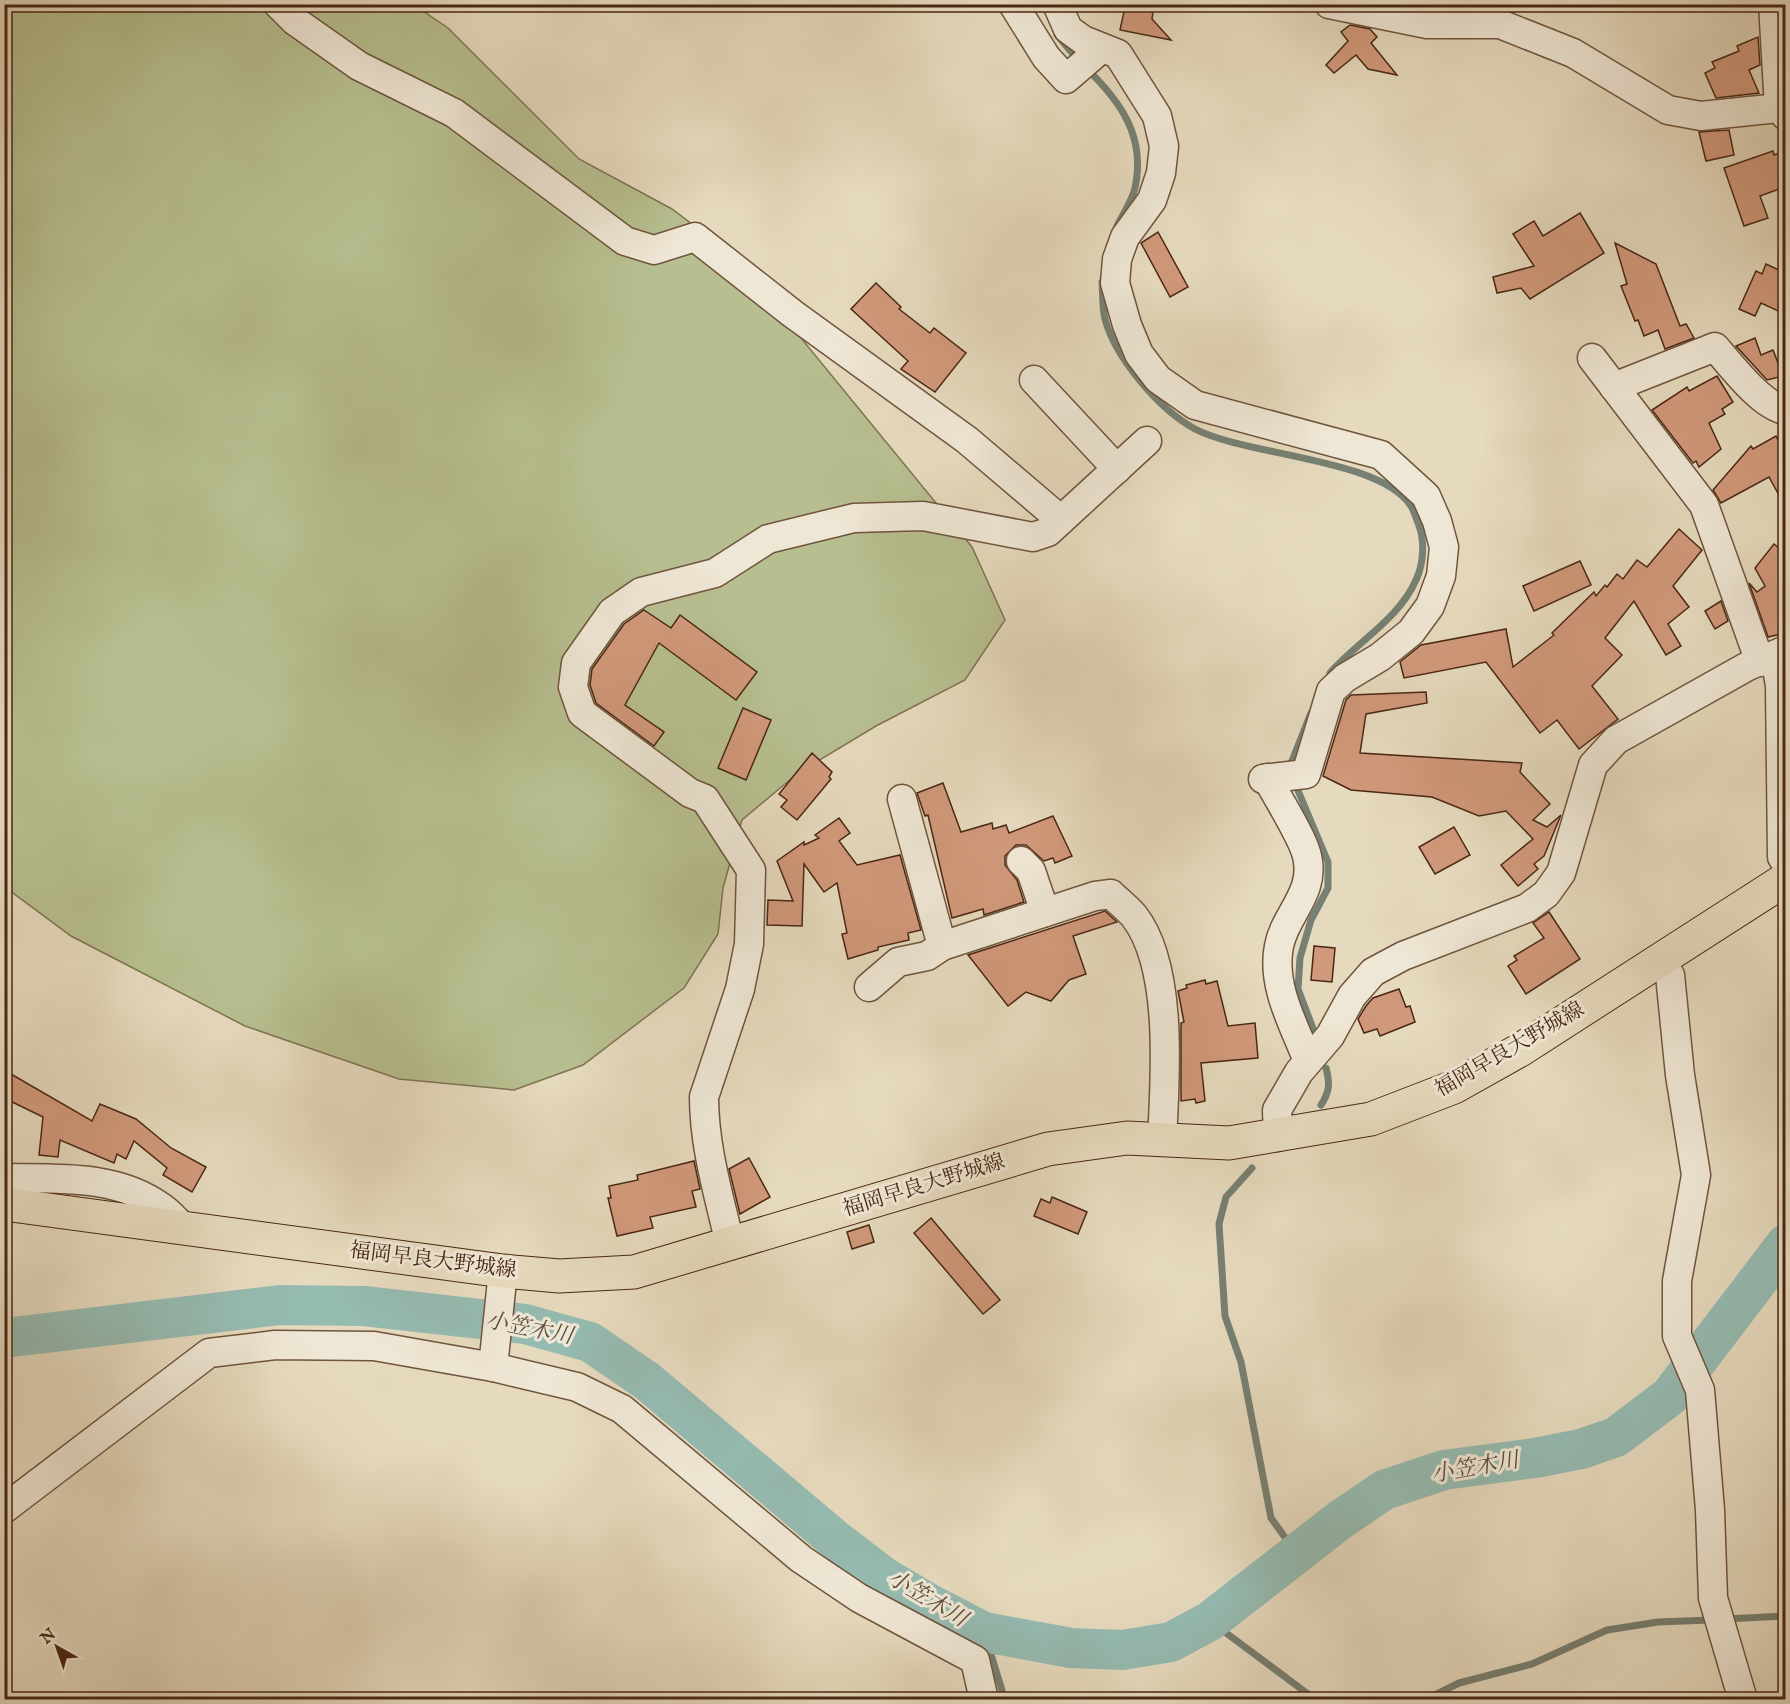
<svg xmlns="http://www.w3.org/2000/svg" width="1790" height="1704" font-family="'IM FELL English','Noto Serif JP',serif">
	<rect width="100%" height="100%" fill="#e6dabe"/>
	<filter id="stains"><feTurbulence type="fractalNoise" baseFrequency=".00333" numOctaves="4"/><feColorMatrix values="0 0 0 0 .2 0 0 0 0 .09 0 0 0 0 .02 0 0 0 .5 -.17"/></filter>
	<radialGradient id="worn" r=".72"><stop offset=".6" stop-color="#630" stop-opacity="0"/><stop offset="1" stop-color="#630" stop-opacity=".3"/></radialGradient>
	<path fill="#b7bf90" stroke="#807352" stroke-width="1.5" d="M 5,5 L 414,5 L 448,28 L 579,159 L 672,209 L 726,250 L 756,283 L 972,547 L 1005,620 L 965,680 L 876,726 L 798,773 L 742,820 L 723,888 L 718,934 L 684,988 L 583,1065 L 514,1090 L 399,1079 L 245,1026 L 71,936 L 5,887 Z"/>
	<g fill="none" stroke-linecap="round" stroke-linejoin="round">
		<g stroke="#778072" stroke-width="7">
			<path d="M 1057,35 L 1079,61"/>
			<path d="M 1087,69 C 1121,102 1146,137 1135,188 C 1132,201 1123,214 1117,226"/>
			<path d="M 1102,282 C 1103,294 1102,307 1105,319 C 1115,358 1160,410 1195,429 C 1247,456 1380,458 1411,506 C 1414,511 1416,518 1418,523 C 1425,540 1424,563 1416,580 C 1399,619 1357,642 1330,673"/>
			<path d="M 1293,770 L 1292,761 L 1311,713"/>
			<path d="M 1294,781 L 1328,862 L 1328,888 L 1311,920 L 1300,958 L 1298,989 L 1317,1039"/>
			<path d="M 1321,1105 C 1330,1091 1330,1083 1326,1068"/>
			<path d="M 1252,1168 L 1226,1197 L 1219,1224 L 1225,1316 L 1241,1362 L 1271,1518 L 1297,1554"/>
			<path d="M 1725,1619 L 1786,1616"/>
			<path d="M 1210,1621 L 1316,1700"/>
			<path d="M 984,1632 L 1005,1700"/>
			<path d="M 1425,1700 L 1459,1683 L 1532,1664 L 1607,1630 L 1658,1622 L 1711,1620"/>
		</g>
		<path stroke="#96bbb1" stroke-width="40" d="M 4,1338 L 280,1305 L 364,1306 L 525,1324 L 590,1342 L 647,1381 L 838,1542 L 884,1577 L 928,1603 L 984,1632 L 1071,1648 L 1123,1650 L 1171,1642 L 1210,1621 L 1340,1520 L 1384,1490 L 1444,1470 L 1535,1458 L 1581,1449 L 1616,1437 L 1670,1396 L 1786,1244"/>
	</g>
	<g fill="#d1997b" stroke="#492714" stroke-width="1.5">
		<path d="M 1125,7 L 1153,12 L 1152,19 L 1171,40 L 1120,30 Z"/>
		<path d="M 1350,25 L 1370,29 L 1377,37 L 1371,43 L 1397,75 L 1368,69 L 1356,55 L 1334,73 L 1326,65 L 1348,41 L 1341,32 Z"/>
		<path d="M 1758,37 L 1760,65 L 1749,70 L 1759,93 L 1716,98 L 1705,73 L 1715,68 L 1712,62 L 1739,51 L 1737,46 Z"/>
		<path d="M 1729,130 L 1734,155 L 1706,161 L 1699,132 Z"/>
		<path d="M 1773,151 L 1774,155 L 1785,151 L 1785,187 L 1760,196 L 1768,218 L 1744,226 L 1724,168 Z"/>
		<path d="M 1580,213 L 1604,253 L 1530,299 L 1521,288 L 1497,293 L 1493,277 L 1534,266 L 1513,234 L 1534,221 L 1543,236 Z"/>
		<path d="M 1158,232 L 1188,287 L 1170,297 L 1141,243 Z"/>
		<path d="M 1615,243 L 1656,264 L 1680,326 L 1686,324 L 1694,338 L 1665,349 L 1658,330 L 1644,336 L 1638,320 L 1635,321 L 1621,286 L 1627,284 Z"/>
		<path d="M 1766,264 L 1785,273 L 1785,314 L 1761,303 L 1755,316 L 1739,309 L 1756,271 L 1762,274 Z"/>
		<path d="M 876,283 L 901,307 L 899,309 L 930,333 L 934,328 L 966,353 L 935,392 L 901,369 L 908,361 L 851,309 Z"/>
		<path d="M 1755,338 L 1761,355 L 1773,350 L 1783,376 L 1767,380 L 1736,346 Z"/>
		<path d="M 1717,376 L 1733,402 L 1722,409 L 1725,414 L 1709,423 L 1721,449 L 1699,467 L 1696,461 L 1693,463 L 1652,410 L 1687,387 L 1689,391 Z"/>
		<path d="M 1776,436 L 1785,454 L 1785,506 L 1769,477 L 1721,503 L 1713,490 L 1751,446 L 1753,449 Z"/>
		<path d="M 1679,529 L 1702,550 L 1673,586 L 1689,607 L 1668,624 L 1681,646 L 1666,655 L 1634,601 L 1605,638 L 1622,655 L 1592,686 L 1618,719 L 1579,749 L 1557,720 L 1540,733 L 1486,662 L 1404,678 L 1400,662 L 1421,645 L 1506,629 L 1513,667 L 1554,635 L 1552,633 L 1594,592 L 1596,596 L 1605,585 L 1607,587 L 1617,574 L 1623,579 L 1637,560 L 1647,567 Z"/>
		<path d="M 1774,544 L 1785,553 L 1785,633 L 1768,637 L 1749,583 L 1757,592 L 1765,586 L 1755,568 Z"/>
		<path d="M 1580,561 L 1591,585 L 1534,611 L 1523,586 Z"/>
		<path d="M 1721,601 L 1728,621 L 1715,629 L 1705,611 Z"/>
		<path d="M 644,610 L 671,628 L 680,615 L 757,672 L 736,700 L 659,643 L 625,705 L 664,732 L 654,746 L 596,703 L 590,685 L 592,669 L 624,624 Z"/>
		<path d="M 1426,692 L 1427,703 L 1366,714 L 1360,753 L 1522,763 L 1520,772 L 1550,804 L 1533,820 L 1547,827 L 1561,815 L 1544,856 L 1534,864 L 1538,869 L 1518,886 L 1501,865 L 1533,839 L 1506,811 L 1479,816 L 1432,797 L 1351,790 L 1323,776 L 1346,700 L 1351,695 Z"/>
		<path d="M 743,708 L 771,720 L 746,780 L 718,768 Z"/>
		<path d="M 812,753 L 832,772 L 829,777 L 831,779 L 797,820 L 781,807 L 787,800 L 779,794 Z"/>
		<path d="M 943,783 L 961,832 L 992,823 L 993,829 L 1006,825 L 1009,833 L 1053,816 L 1072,856 L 1055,863 L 1053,858 L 1044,861 L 1026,845 L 1016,845 L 1005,856 L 1005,865 L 1017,880 L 1024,902 L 984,915 L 983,909 L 952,918 L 928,815 L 925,816 L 917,793 Z"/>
		<path d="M 839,818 L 850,833 L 839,841 L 857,865 L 900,855 L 921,930 L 908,933 L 909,940 L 878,947 L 878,950 L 848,959 L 842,934 L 847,933 L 837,883 L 824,892 L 804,864 L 802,926 L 767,925 L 768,900 L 793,901 L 777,861 L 804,842 L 804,845 L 819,838 L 815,835 Z"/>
		<path d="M 1454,827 L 1470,855 L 1435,874 L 1419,847 Z"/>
		<path d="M 1105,911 L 1117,922 L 1073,936 L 1086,974 L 1069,980 L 1051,1001 L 1026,992 L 1008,1006 L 968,955 Z"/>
		<path d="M 1549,912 L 1580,959 L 1526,994 L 1508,966 L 1517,960 L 1514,956 L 1544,938 L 1533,923 Z"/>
		<path d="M 1314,946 L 1335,948 L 1332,982 L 1311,980 Z"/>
		<path d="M 1205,980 L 1206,984 L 1217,981 L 1228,1026 L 1255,1023 L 1258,1058 L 1201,1063 L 1205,1101 L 1196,1103 L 1195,1099 L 1181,1101 L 1181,1023 L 1184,1022 L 1178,991 L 1187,988 L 1186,985 Z"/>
		<path d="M 1399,989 L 1406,1007 L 1410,1006 L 1415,1022 L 1380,1036 L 1377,1029 L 1364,1033 L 1358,1019 L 1366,1006 L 1373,998 Z"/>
		<path d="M 4,1070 L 92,1121 L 100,1104 L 136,1119 L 171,1148 L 206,1167 L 192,1192 L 163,1175 L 167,1168 L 134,1141 L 126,1159 L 117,1154 L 114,1163 L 60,1140 L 58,1157 L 39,1155 L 43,1117 L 4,1098 Z"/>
		<path d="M 749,1158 L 770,1197 L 740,1214 L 729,1169 Z"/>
		<path d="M 694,1161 L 700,1189 L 692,1191 L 696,1207 L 650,1217 L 653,1228 L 617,1236 L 608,1198 L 611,1198 L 609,1186 L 638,1180 L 637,1175 Z"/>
		<path d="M 1052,1197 L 1087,1212 L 1078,1234 L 1034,1216 L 1041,1199 L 1050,1203 Z"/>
		<path d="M 931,1218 L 1000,1300 L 983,1314 L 914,1233 Z"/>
		<path d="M 869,1225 L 874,1242 L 852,1249 L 847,1232 Z"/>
	</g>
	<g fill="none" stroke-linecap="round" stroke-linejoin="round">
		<defs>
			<g id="minor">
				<path d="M 278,4 L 295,21 L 359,66 L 454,113 L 625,241 L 654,250 L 695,237 L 793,314 L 967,440 L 1061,520 L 1048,532 L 1033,537 L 923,516 L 854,518 L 768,539 L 715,573 L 641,592 L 612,612 L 576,663 L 573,687 L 582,713 L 690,793 L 705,799 L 751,870 L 749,944 L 740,989 L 704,1097 C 704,1147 719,1196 730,1244"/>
				<path d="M 1013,4 L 1046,57 L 1066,79 L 1102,48"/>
				<path d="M 1057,4 L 1068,29 L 1083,40 L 1118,54 L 1157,116 L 1164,146 L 1161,173 L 1152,200 L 1125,237 L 1117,259 L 1115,283 L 1127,325 L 1139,354 L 1158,379 L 1195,405 L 1381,455 L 1426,496 L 1437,521 L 1444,547 L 1441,576 L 1430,606 L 1411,632 L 1380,657 L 1345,678 L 1331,691 L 1306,774 L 1263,779"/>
				<path d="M 1329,4 L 1427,24 L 1500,24 L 1573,53 L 1668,110 L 1701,116 L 1779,108 L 1786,116"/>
				<path d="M 1773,4 L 1779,108"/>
				<path d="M 1592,358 L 1704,505 L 1760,662"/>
				<path d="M 1034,380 L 1117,469"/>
				<path d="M 1614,387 L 1715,347 C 1731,365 1762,407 1786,410"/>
				<path d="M 1061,520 L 1147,441"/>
				<path d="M 1775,656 L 1780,686 L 1782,857 L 1786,863"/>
				<path d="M 1267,778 C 1277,797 1303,838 1307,856 C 1316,893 1285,914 1279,946 C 1271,986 1294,1025 1308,1061"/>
				<path d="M 902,799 L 942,946 L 1095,896 L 1111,894 C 1118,901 1127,908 1134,916 C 1174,967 1165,1079 1162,1140"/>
				<path d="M 1021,861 L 1031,871 L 1045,912"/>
				<path d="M 1660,960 L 1670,975 L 1680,1075 L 1696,1175 L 1677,1281 L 1677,1336 L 1700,1390 L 1710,1510 L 1713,1598 L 1743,1700"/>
				<path d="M 869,987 L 898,962 L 927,956 L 942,946"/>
				<path d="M 1278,1137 L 1277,1110 L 1299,1072 L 1330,1036 L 1352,996 L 1373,972 L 1403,956 L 1527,908 L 1546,894 L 1561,873 L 1593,765 L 1616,740 L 1748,666 L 1786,650"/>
				<path d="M 4,1178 C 57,1179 116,1174 161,1207 C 170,1213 177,1222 185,1229"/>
				<path d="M 493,1367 L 503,1271"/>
				<path d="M 4,1509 L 209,1353 L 275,1345 L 374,1346 L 493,1367 L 577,1387 L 622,1409 L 801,1559 L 859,1598 L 975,1660 L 984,1700"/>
			</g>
			<path id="major" d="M 4,1204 L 503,1271 L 559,1276 L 634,1272 L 1048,1149 L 1127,1138 L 1229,1143 L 1371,1119 L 1454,1087 L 1520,1050 L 1786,879"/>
		</defs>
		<use href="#minor" stroke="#70543e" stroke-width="31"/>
		<use href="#major" stroke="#492714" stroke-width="35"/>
		<use href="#minor" stroke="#efe7d5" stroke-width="28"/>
		<use href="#major" stroke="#e6dabe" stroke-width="33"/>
	</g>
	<g text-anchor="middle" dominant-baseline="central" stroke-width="6" stroke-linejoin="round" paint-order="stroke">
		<g font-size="21" fill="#492714" stroke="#efe7d5">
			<text transform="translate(1510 1050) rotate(-30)">福岡早良大野城線</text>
			<text transform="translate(924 1186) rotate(-17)">福岡早良大野城線</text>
			<text transform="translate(433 1261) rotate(7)">福岡早良大野城線</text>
		</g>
		<g font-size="22" font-style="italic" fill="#5c4c3b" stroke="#efe7d5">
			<text transform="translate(529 1329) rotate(11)">小笠木川</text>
			<text transform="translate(1475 1468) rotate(-10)">小笠木川</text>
			<text transform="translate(927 1599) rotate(31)">小笠木川</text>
		</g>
	</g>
	<rect width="1790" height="1704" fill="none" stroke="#e6dabe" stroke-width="24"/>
	<rect x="6" y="6" width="1778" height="1692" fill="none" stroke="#492714" stroke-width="3"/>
	<rect x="12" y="12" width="1766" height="1680" fill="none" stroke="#492714" stroke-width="1.5"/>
	<g transform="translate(57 1647) rotate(320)" stroke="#efe7d5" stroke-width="4.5" paint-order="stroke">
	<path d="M0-4.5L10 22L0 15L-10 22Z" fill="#492714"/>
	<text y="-9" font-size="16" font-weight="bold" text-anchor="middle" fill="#492714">N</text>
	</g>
	<rect width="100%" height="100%" filter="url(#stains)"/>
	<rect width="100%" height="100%" fill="url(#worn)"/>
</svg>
